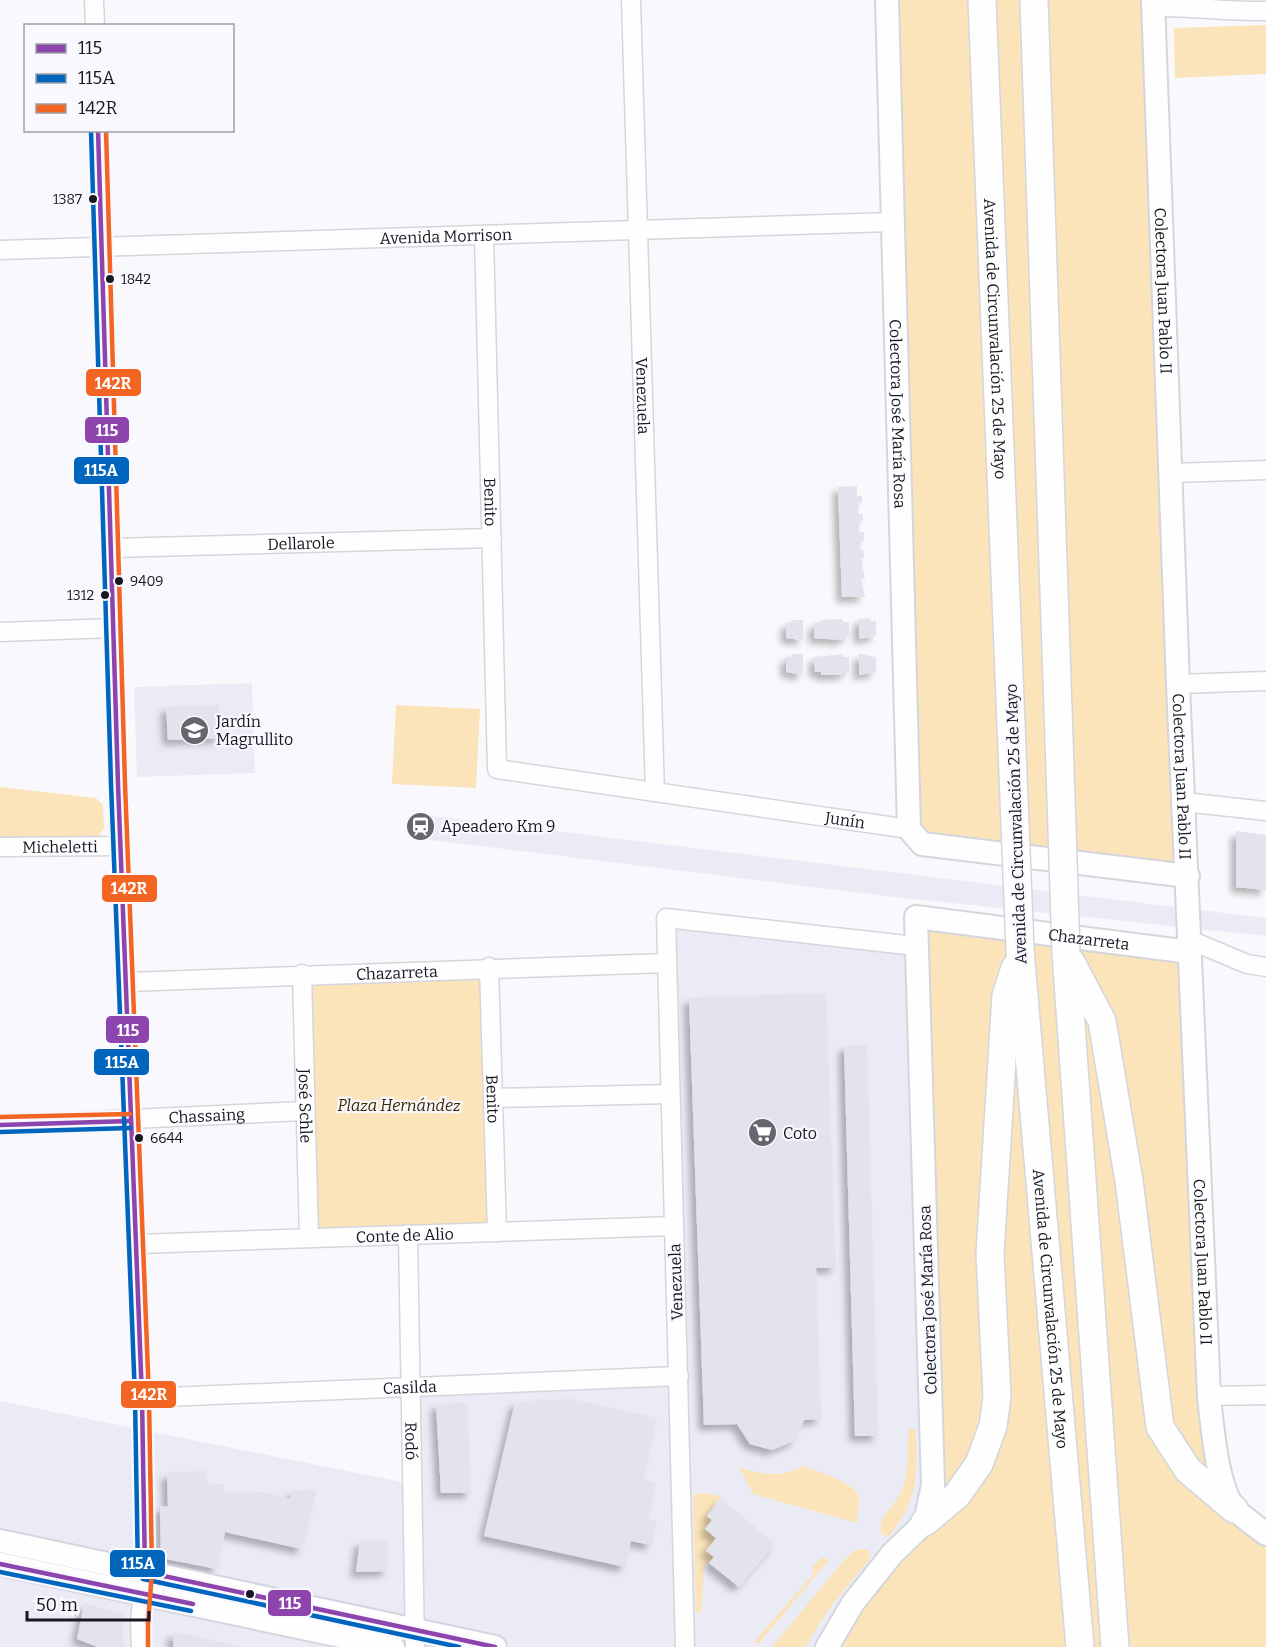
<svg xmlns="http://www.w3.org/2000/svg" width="1266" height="1647" font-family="Bitter,serif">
	<defs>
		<filter id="shadow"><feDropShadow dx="-5.5" dy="5.5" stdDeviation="3" flood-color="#0004"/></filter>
	</defs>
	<rect width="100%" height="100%" fill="#f9f9fd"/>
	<g fill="#eaebf5">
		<path d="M 252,683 L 255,773 L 137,777 L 134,687 Z"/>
		<path d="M 417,814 L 1266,918 L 1266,936 L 894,897 L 415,838 Z"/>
		<path d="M 666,918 L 915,946 L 925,1522 L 827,1647 L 0,1647 L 0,1401 L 411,1484 L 411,1386 L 679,1376 Z"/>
	</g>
	<g fill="#fbe4ba">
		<path d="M 887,0 L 1153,0 L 1188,876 L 922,844 L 909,829 Z"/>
		<path d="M 1266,25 L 1266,74 L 1175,78 L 1174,28 Z"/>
		<path d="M 396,705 L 480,709 L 476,788 L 392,784 Z"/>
		<path d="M 0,787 L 96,798 L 103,805 L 104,828 L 98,837 L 0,837 Z"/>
		<path d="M 916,917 L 1190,952 L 1222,1480 L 1266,1534 L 1266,1647 L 827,1647 L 925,1522 Z"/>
		<path d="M 489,967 L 497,1232 L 309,1238 L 302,974 Z"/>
		<path d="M 909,1429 L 916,1430 C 917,1476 919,1500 888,1537 L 882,1534 C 875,1519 893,1508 900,1494 C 910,1473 907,1452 909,1429 Z"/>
		<path d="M 803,1466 C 817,1471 858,1483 859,1499 C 859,1507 857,1516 857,1523 L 753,1494 L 739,1467 C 763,1475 780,1478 803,1466 Z"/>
		<path d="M 702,1493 L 722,1496 L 706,1515 L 712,1520 L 705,1529 L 716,1538 L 706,1550 L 714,1557 L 704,1567 L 701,1613 L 696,1613 L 693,1495 Z"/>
		<path d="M 859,1549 L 868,1550 L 871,1557 L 828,1610 L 805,1647 L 772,1647 L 840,1565 L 852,1552 Z"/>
		<path d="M 821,1557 L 829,1560 L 758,1644 L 754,1642 L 814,1573 L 812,1568 Z"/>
	</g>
	<g fill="#e2e3ec" filter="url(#shadow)">
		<path d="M 857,486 L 857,496 L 862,496 L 862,503 L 858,503 L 858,514 L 863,514 L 863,521 L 859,522 L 859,532 L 864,532 L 864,541 L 860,541 L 860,550 L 864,550 L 864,558 L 861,559 L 865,578 L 861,579 L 865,597 L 842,597 L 838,487 Z"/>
		<path d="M 870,618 L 870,621 L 876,621 L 876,636 L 859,639 L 859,619 Z"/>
		<path d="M 843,619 L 843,622 L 849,622 L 849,637 L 843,637 L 843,640 L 814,638 L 814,623 L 821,623 L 821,620 Z"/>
		<path d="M 792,620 L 803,620 L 803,640 L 786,638 L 786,623 L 792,623 Z"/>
		<path d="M 792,654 L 803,654 L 803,675 L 786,672 L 786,657 L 792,657 Z"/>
		<path d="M 843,654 L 843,657 L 849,657 L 849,672 L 843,672 L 843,675 L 821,675 L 821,672 L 815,672 L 814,657 Z"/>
		<path d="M 859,654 L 876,657 L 876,672 L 859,675 Z"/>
		<path d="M 219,705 L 220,738 L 168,740 L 166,707 Z"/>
		<path d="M 1236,831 L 1266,835 L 1266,890 L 1236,887 Z"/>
		<path d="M 826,993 L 836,1268 L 816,1268 L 821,1419 L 804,1420 L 794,1441 L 772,1450 L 750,1444 L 737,1424 L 704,1425 L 689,998 Z"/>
		<path d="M 867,1045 L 878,1436 L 855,1436 L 844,1046 Z"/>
		<path d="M 571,1399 L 657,1418 L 643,1479 L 656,1482 L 648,1519 L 657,1521 L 651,1545 L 631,1541 L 625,1567 L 484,1536 L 515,1402 Z"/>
		<path d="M 467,1403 L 471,1493 L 441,1493 L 436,1404 Z"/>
		<path d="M 206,1471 L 207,1484 L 224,1484 L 225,1492 L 262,1492 L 290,1499 L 292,1491 L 316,1490 L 302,1549 L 225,1532 L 217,1569 L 161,1558 L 160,1507 L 168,1506 L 167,1473 Z"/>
		<path d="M 721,1499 L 775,1544 L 739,1587 L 709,1563 L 714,1557 L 706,1551 L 716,1538 L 705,1529 L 712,1520 L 707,1516 Z"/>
		<path d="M 388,1540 L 388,1571 L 356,1572 L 360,1541 Z"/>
		<path d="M 84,1603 L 123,1614 L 123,1647 L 98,1647 L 77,1639 Z"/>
		<path d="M 173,1632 L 240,1646 L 240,1647 L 173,1647 Z"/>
	</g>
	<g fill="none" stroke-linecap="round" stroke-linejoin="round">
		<defs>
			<g id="minor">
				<path d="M 94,0 L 95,26"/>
				<path id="s1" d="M 631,0 L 655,792"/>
				<path d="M 1153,7 C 1191,6 1228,12 1266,11"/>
				<path d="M 98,130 L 118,784 L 142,1398 L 145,1572 L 140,1623 L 141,1647"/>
				<path id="s2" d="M 484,235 L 497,769 L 909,829"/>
				<path id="s3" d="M 0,250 L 891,222"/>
				<path d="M 1172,473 L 1266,470"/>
				<path id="s4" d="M 111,548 L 492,538"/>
				<path d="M 0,632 L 114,628"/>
				<path d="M 1178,684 L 1266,681"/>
				<path d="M 1184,802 L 1266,811"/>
				<path id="s5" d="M 0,847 L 121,846"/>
				<path d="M 1190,940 L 1247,964 L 1266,967"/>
				<path id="s6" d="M 489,967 L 497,1232"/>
				<path id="s7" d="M 302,974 L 309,1238"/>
				<path id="s8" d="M 127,982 L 666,963"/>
				<path d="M 493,1098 L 670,1094"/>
				<path id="s9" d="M 0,1125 L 304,1111"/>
				<path id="s10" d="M 408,1234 L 415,1647"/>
				<path id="s11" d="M 137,1244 L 674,1226"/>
				<path d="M 1209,1396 L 1266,1395"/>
				<path id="s12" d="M 142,1398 L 679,1376"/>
				<path d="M 685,1647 L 666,918 L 915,946"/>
			</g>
			<g id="major">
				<path id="s13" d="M 887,0 L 909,829 L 922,844 L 1188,876"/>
				<path id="s14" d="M 1153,0 L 1178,684 L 1209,1396 C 1212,1424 1217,1490 1236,1510 C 1245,1519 1256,1526 1266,1534"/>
				<path d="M 0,1541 L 495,1647"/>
				<path d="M 0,1564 L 393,1647"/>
				<path id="s15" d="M 827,1647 L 853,1603 L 892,1554 L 925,1522 L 933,1485 L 916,917 L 1190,952"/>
			</g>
			<g id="highway">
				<path id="s16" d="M 982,0 L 1015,824"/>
				<path d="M 1034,0 L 1062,828"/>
				<path id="s17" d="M 1020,950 L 1080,1647"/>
				<path d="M 1066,953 L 1115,1647"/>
				<path d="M 1071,962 L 1102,1021 L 1129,1181 L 1160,1427 L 1188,1470 L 1234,1509"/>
				<path d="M 925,1522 L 957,1495 L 979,1464 L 993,1426 L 997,1396 L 990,1254 L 1006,996 L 1015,968"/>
			</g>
		</defs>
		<use href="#minor" stroke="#d5d5dd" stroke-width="21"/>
		<use href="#major" stroke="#d5d5dd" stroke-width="26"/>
		<use href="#highway" stroke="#d5d5dd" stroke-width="30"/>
		<use href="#minor" stroke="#fefeff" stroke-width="18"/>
		<use href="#major" stroke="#fefeff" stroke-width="22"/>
		<use href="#highway" stroke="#fefeff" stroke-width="27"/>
		<defs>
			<g id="highway-bridge">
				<path d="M 1015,824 L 1020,950"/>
				<path d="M 1062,828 L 1066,953"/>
			</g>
		</defs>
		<use href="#highway-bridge" stroke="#d5d5dd" stroke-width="30" stroke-linecap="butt"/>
		<use href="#highway-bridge" stroke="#fefeff" stroke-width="27"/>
		<defs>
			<g id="bus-1">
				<path d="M 98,130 L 118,784 L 142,1398 L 145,1572 L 495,1647"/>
				<path d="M 0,1125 L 130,1121"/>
				<path d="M 0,1564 L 193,1604"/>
			</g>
			<g id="bus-2">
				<path d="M 91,130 L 111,784 L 135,1398 L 138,1574 L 143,1579 L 459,1647"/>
				<path d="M 0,1132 L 130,1128"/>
				<path d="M 0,1572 L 191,1611"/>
			</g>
			<g id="bus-3">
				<path d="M 106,130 L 125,784 L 149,1398 L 152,1572 L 148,1623 L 148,1647"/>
				<path d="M 0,1117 L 130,1114"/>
			</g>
		</defs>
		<use href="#bus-1" stroke="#f8f8fe" stroke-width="9"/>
		<use href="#bus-2" stroke="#f8f8fe" stroke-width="9"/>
		<use href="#bus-3" stroke="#f8f8fe" stroke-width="9"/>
		<use href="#bus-1" stroke="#8e44ad" stroke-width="4.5"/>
		<use href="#bus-2" stroke="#0065bd" stroke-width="4.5"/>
		<use href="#bus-3" stroke="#f26522" stroke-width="4.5"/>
	</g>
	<defs>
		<symbol id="school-disc" viewBox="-11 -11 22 22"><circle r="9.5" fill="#65666e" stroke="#f8f8fe"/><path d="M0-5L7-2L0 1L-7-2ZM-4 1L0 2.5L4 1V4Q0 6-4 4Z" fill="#fff"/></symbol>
		<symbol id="station-disc" viewBox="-11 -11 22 22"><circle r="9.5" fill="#65666e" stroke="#f8f8fe"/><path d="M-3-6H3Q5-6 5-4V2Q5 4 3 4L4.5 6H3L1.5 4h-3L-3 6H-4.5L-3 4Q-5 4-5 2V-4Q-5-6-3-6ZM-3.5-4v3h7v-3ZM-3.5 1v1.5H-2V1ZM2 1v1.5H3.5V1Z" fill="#fff"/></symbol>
		<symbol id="supermarket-disc" viewBox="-11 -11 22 22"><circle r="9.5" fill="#65666e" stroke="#f8f8fe"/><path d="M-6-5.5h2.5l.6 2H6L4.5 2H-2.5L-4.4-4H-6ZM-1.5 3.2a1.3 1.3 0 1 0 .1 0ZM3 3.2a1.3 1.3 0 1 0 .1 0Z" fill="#fff"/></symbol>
	</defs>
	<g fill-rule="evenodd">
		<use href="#school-disc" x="178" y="714" width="33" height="33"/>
		<use href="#station-disc" x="404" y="810" width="33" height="33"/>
		<use href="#supermarket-disc" x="746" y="1116" width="33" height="33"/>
	</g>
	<g fill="#161721" stroke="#f8f8fe" stroke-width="2">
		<circle cx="93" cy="199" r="5"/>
		<circle cx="110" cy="279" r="5"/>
		<circle cx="119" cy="581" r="5"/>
		<circle cx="105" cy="595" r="5"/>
		<circle cx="139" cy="1138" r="5"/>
		<circle cx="250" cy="1594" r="5"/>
	</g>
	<g text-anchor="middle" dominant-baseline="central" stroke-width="4.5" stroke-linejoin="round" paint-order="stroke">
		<g font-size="14" fill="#161721" stroke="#f8f8fe" text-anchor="start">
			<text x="82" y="199" text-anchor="end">1387</text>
			<text x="121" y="279">1842</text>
			<text x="130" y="581">9409</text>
			<text x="94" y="595" text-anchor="end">1312</text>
			<text x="150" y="1138">6644</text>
		</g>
		<g font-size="16" fill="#161721" stroke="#f8f8fe">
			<text stroke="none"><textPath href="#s3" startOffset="446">Avenida Morrison</textPath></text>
			<text stroke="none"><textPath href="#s14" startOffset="291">Colectora Juan Pablo II</textPath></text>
			<text stroke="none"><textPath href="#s16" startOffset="339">Avenida de Circunvalación 25 de Mayo</textPath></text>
			<text stroke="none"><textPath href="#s1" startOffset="396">Venezuela</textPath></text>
			<text stroke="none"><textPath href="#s13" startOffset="414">Colectora José María Rosa</textPath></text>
			<text stroke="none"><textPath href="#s2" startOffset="267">Benito</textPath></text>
			<text stroke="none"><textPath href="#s4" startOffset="190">Dellarole</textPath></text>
			<text stroke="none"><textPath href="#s14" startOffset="777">Colectora Juan Pablo II</textPath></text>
			<text stroke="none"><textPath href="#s2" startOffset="886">Junín</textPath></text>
			<text transform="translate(1016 824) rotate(-92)">Avenida de Circunvalación 25 de Mayo</text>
			<text stroke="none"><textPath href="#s5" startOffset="60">Micheletti</textPath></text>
			<text stroke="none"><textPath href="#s15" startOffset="940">Chazarreta</textPath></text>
			<text stroke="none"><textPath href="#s8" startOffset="270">Chazarreta</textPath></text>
			<text stroke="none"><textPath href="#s6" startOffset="132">Benito</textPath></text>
			<text stroke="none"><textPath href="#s7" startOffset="132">José Schle</textPath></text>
			<text stroke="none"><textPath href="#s9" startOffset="207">Chassaing</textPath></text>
			<text stroke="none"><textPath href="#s11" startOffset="268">Conte de Alio</textPath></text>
			<text stroke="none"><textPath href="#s14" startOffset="1263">Colectora Juan Pablo II</textPath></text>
			<text transform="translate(676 1282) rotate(-92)">Venezuela</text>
			<text transform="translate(928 1300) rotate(-92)">Colectora José María Rosa</text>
			<text stroke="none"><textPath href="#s17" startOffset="360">Avenida de Circunvalación 25 de Mayo</textPath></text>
			<text stroke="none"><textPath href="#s12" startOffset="268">Casilda</textPath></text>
			<text stroke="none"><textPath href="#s10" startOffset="207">Rodó</textPath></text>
		</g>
		<g font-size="16" fill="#161721" stroke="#f8f8fe" text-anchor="start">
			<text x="216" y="721">Jardín<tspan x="216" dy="18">Magrullito</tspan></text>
			<text x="441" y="826">Apeadero Km 9</text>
			<text x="783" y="1133">Coto</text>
		</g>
		<g font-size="16" font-style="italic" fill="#3b2800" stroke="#f8f8fe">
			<text x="399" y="1105">Plaza Hernández</text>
		</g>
	</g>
	<g stroke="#f8f8fe" stroke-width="2">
		<rect x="85" y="368" width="57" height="29" rx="6" fill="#f26522"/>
		<rect x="84" y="416" width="46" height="28" rx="6" fill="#8e44ad"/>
		<rect x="73" y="456" width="57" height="29" rx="6" fill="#0065bd"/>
		<rect x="101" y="874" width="57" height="29" rx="6" fill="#f26522"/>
		<rect x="105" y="1015" width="45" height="29" rx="6" fill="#8e44ad"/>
		<rect x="93" y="1048" width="57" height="28" rx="6" fill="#0065bd"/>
		<rect x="120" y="1380" width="57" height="29" rx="6" fill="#f26522"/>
		<rect x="109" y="1549" width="57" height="29" rx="6" fill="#0065bd"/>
		<rect x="267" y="1589" width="45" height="28" rx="6" fill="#8e44ad"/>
	</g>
	<g font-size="16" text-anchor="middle" font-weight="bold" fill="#fff">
		<text x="113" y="389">142R</text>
		<text x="107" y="436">115</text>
		<text x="101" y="476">115A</text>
		<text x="129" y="894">142R</text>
		<text x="128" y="1036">115</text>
		<text x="122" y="1068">115A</text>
		<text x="149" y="1400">142R</text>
		<text x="138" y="1569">115A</text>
		<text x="290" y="1609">115</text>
	</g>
	<rect x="24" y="24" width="210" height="108" fill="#f8f8fe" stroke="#9e9ea6" stroke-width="1.5"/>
	<rect x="36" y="44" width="30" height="9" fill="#8e44ad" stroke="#9e9ea6" stroke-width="1.5"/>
	<text x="78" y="54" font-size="18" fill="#161721">115</text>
	<rect x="36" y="74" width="30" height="9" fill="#0065bd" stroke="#9e9ea6" stroke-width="1.5"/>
	<text x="78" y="84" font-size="18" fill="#161721">115A</text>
	<rect x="36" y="104" width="30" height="9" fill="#f26522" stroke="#9e9ea6" stroke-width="1.5"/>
	<text x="78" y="114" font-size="18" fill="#161721">142R</text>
	<path d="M27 1611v9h122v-9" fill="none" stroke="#161721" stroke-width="3"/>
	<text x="36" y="1611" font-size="18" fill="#161721" stroke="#f8f8fe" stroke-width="4.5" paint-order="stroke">50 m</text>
</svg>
